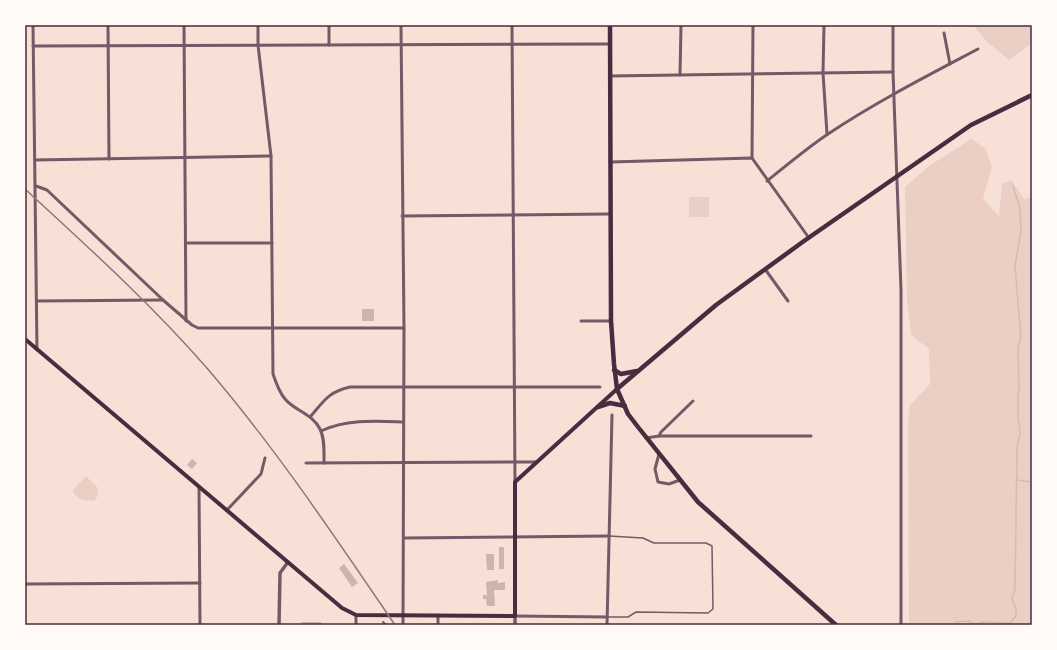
<svg xmlns="http://www.w3.org/2000/svg" width="1057" height="650" font-family="Cabin,sans-serif">
	<rect width="100%" height="100%" fill="#f7e1d7"/>
	<g fill="#ebcfc5">
		<path d="M 973,25 L 1032,25 L 1032,43 L 1009,60 L 985,40 Z"/>
		<path d="M 971,139 L 985,148 L 992,167 L 983,199 L 999,216 L 1002,184 L 1011,180 L 1024,199 L 1032,197 L 1032,625 L 909,625 L 908,424 L 910,405 L 930,384 L 929,349 L 911,335 L 907,301 L 905,187 L 929,166 Z"/>
		<rect x="689" y="197" width="20" height="20"/>
		<path d="M 86,476 L 98,488 L 97,497 L 94,501 L 82,500 L 74,494 L 73,490 Z"/>
	</g>
	<g fill="none" stroke-linecap="round" stroke-linejoin="round">
		<g stroke="#dcb8b0" stroke-width="1.5">
			<path d="M 1017,480 L 1032,482"/>
			<path d="M 955,622 L 968,621 L 975,624 L 983,622 L 1010,623 L 1016,616 L 1016,608 L 1012,599 L 1015,589 L 1017,448 L 1020,433 L 1018,416 L 1018,396 L 1019,388 L 1018,347 L 1021,338 L 1015,266 L 1021,231 L 1020,208 L 1013,186"/>
		</g>
	</g>
	<g fill="#ccb4b1">
		<rect x="362" y="309" width="12" height="12"/>
		<path d="M 192,459 L 197,463 L 192,469 L 187,465 Z"/>
		<rect x="499" y="547" width="5" height="22"/>
		<path d="M 486,554 L 494,554 L 494,570 L 487,570 Z"/>
		<path d="M 344,564 L 358,583 L 352,587 L 339,568 Z"/>
		<path d="M 498,580 L 498,583 L 505,582 L 505,590 L 494,590 L 495,606 L 487,606 L 486,599 L 483,599 L 483,595 L 487,595 L 486,582 Z"/>
		<rect x="301" y="622" width="20" height="3"/>
	</g>
	<g fill="none" stroke-linecap="round" stroke-linejoin="round">
		<path stroke="#755966" stroke-width="1.5" d="M 607,617 L 628,617 L 636,612 L 708,613 L 713,609 L 712,546 L 706,543 L 654,543 L 643,538 L 609,536"/>
		<path stroke="#755966" stroke-width="2" d="M 383,622 L 386,625"/>
		<g stroke="#755966" stroke-width="3">
			<path d="M 33,25 L 37,350"/>
			<path d="M 108,25 L 109,159"/>
			<path d="M 184,25 L 186,321"/>
			<path d="M 258,25 L 258,45 L 271,156 L 273,374 C 276,383 279,392 285,399 C 295,411 313,414 320,429 C 325,439 324,452 324,463"/>
			<path d="M 329,25 L 329,45"/>
			<path d="M 401,25 L 404,328 L 403,625"/>
			<path d="M 512,25 L 515,482"/>
			<path d="M 824,25 L 823,73 L 827,134"/>
			<path d="M 893,25 L 893,72 L 901,290 L 901,625"/>
			<path d="M 944,33 L 950,64"/>
			<path d="M 33,46 L 610,44"/>
			<path d="M 680,75 L 681,25"/>
			<path d="M 610,76 L 893,72"/>
			<path d="M 752,158 L 753,25"/>
			<path d="M 35,160 L 271,156"/>
			<path d="M 610,162 L 752,158 L 809,238"/>
			<path d="M 767,181 C 787,165 807,148 828,134 C 876,102 927,76 978,49"/>
			<path d="M 36,186 L 47,190 L 163,300 L 192,325 L 198,328 L 404,328"/>
			<path d="M 402,216 L 610,214"/>
			<path d="M 186,243 L 272,243"/>
			<path d="M 765,269 L 788,301"/>
			<path d="M 37,301 L 163,300"/>
			<path d="M 581,321 L 611,321"/>
			<path d="M 310,417 C 324,401 328,392 350,387 L 600,387"/>
			<path d="M 321,431 C 347,419 375,421 403,422"/>
			<path d="M 659,436 L 661,432 L 693,401"/>
			<path d="M 646,438 L 659,436 L 811,436"/>
			<path d="M 659,454 L 655,469 L 658,482 L 669,484 L 680,480"/>
			<path d="M 306,463 L 536,462"/>
			<path d="M 199,487 L 200,625"/>
			<path d="M 227,510 L 261,474 L 265,458"/>
			<path d="M 404,538 L 609,536"/>
			<path d="M 25,584 L 200,583"/>
			<path d="M 356,615 L 356,625"/>
			<path d="M 515,616 L 607,617"/>
			<path d="M 438,625 L 438,615"/>
			<path d="M 607,625 L 612,415"/>
		</g>
		<g stroke="#755966" stroke-width="3.5">
			<path d="M 515,616 L 515,625"/>
			<path d="M 279,625 L 280,573 L 288,562"/>
		</g>
		<path stroke="#4a2c40" stroke-width="4" d="M 25,339 L 342,608 L 356,615 L 515,616 L 515,482 L 617,389"/>
		<g stroke="#4a2c40" stroke-width="4.5">
			<path d="M 610,25 L 611,321 L 614,364 L 617,389 L 628,414 L 638,427 L 698,502 L 836,625"/>
			<path d="M 614,370 L 621,374 L 637,371"/>
			<path d="M 617,389 L 716,305 L 804,241 L 971,125 L 1032,95"/>
			<path d="M 598,407 L 610,403 L 625,406"/>
		</g>
		<path stroke="#8f747c" stroke-width="1.5" d="M 25,189 C 87,246 150,303 206,367 C 275,447 335,537 395,625"/>
	</g>
	<rect width="1057" height="650" fill="none" stroke="#fffaf5" stroke-width="52"/>
	<rect x="26" y="26" width="1005" height="598" fill="none" stroke="#4a2c40" stroke-width="1.5"/>
</svg>
